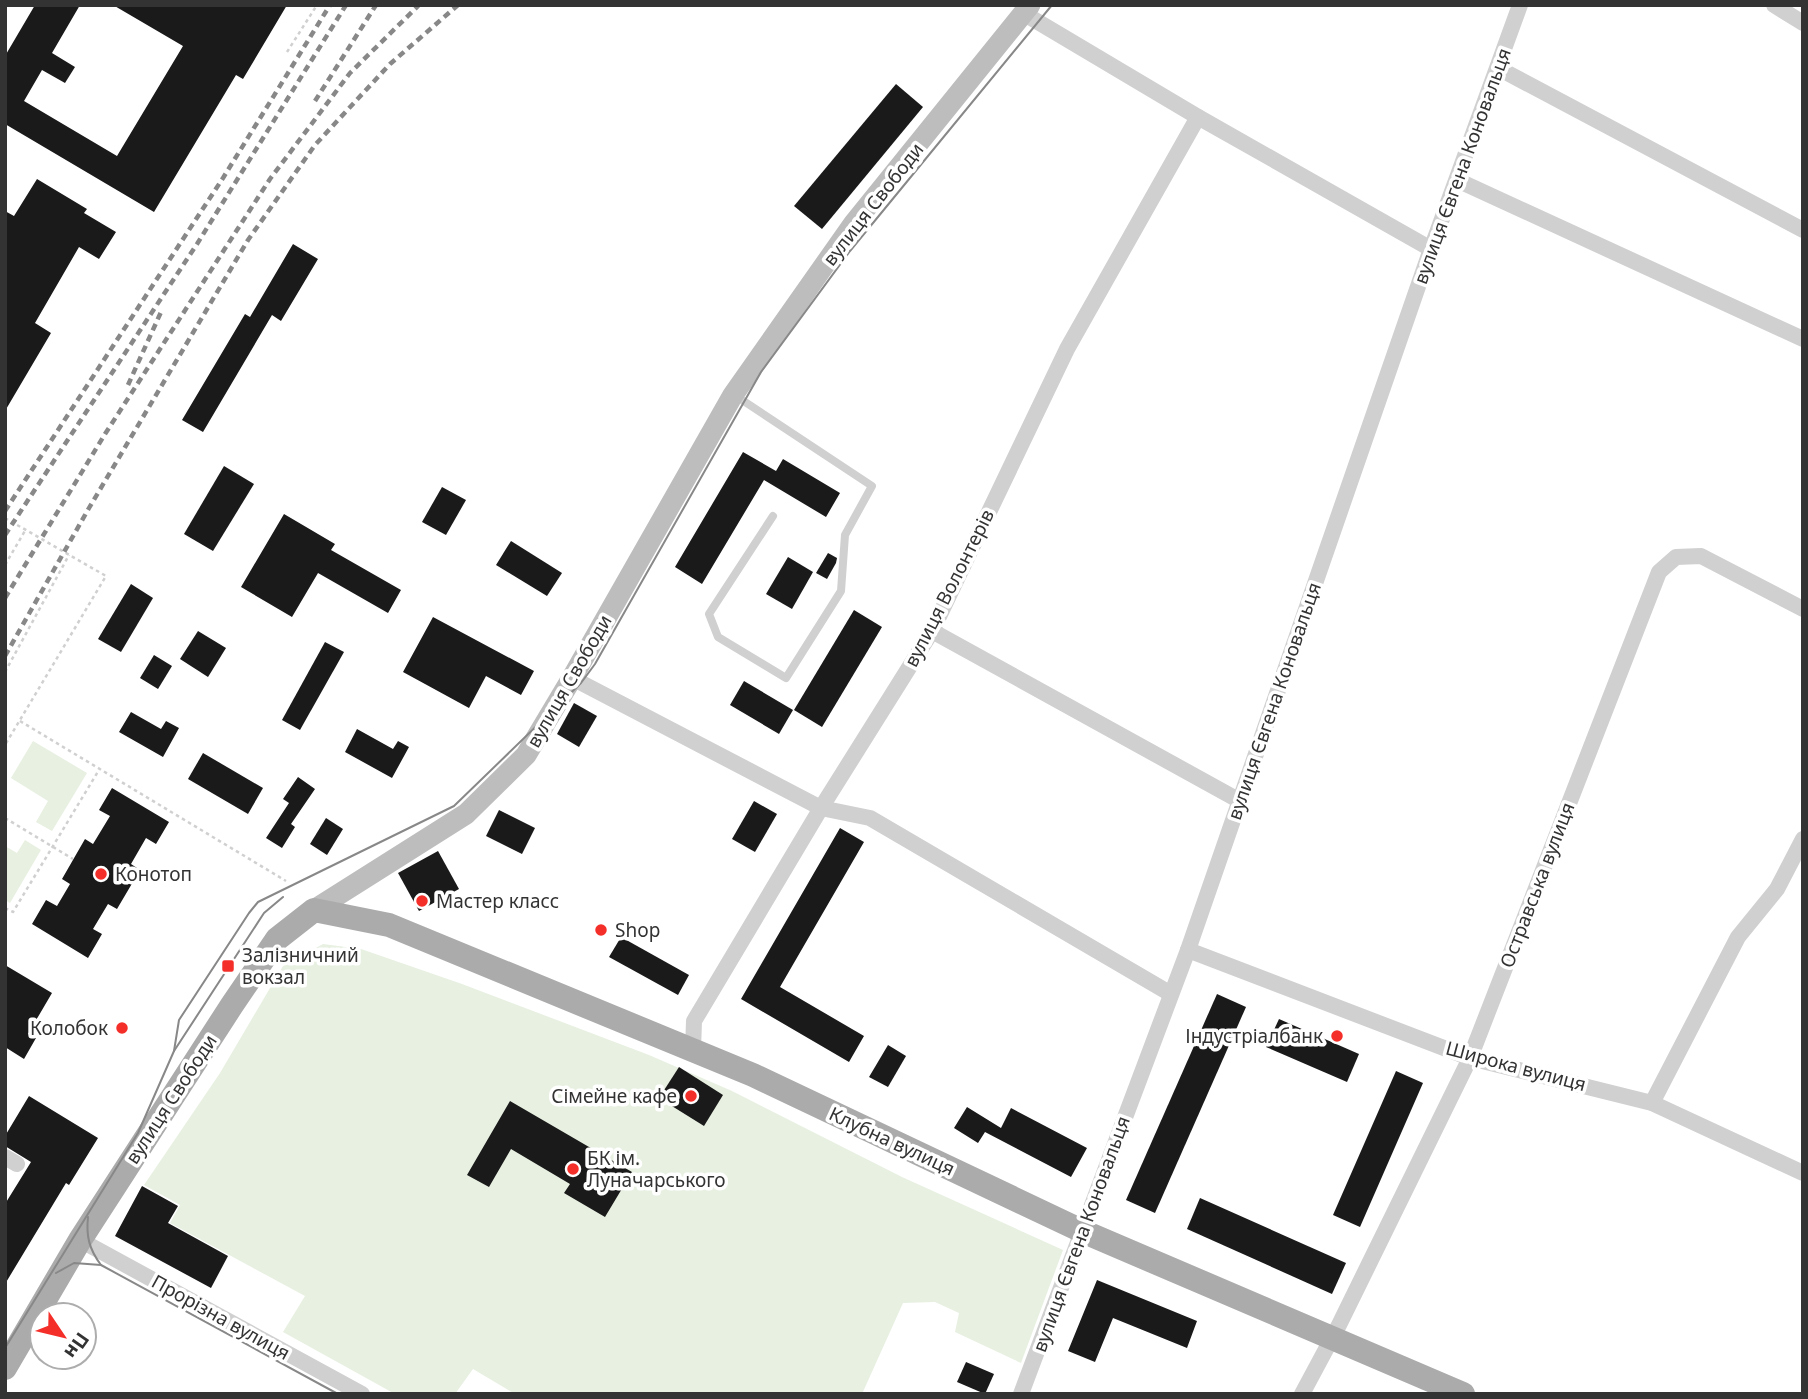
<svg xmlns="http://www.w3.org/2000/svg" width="1808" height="1399" font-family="'Noto Sans',sans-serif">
	<rect width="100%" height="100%" fill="#fff"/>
	<g fill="#e7f0e1">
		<path d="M 33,741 L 87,773 L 52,831 L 36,822 L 48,801 L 11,778 Z"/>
		<path d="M 25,840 L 41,850 L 10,903 L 5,900 L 5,846 L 17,853 Z"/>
		<path d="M 323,944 L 361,949 L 462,984 L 649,1055 L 732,1091 L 902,1177 L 1063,1250 L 1021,1363 L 955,1332 L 959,1313 L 935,1302 L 903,1303 L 862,1394 L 515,1394 L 473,1369 L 455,1394 L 395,1394 L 283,1332 L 305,1296 L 170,1223 L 180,1205 L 144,1185 L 220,1073 L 283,966 Z"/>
	</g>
	<g fill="#1a1a1a">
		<path d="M 35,5 L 80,5 L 52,53 L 75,67 L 65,83 L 42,70 L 24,101 L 117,156 L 183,46 L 113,5 L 287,5 L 243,79 L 236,75 L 154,212 L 5,124 L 5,56 Z"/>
		<path d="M 896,84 L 923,107 L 822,229 L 794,206 Z"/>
		<path d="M 37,179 L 87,209 L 84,213 L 116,232 L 99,259 L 79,247 L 35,323 L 51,333 L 5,411 L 5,211 L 14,216 Z"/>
		<path d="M 293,244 L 318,259 L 281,321 L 272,315 L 203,432 L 182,420 L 245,314 L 250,317 Z"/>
		<path d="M 743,452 L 776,471 L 783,459 L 840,493 L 826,517 L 764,480 L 702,584 L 675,567 Z"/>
		<path d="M 224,466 L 254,484 L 213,551 L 184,534 Z"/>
		<path d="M 442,487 L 466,500 L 446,535 L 422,522 Z"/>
		<path d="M 284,514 L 335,544 L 331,550 L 401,590 L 388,613 L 318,573 L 292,617 L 241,587 Z"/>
		<path d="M 511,541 L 562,573 L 547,596 L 496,565 Z"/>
		<path d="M 828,553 L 837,558 L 836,563 L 827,579 L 816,573 Z"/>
		<path d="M 788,557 L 813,572 L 792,609 L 766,594 Z"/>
		<path d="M 131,584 L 153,598 L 121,652 L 98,639 Z"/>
		<path d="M 854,610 L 882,627 L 822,727 L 794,710 Z"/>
		<path d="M 433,617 L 534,671 L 521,695 L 486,676 L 469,708 L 403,672 Z"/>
		<path d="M 198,631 L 226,648 L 208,677 L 180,659 Z"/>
		<path d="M 325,642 L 344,652 L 300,730 L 282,720 Z"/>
		<path d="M 154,655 L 172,666 L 158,689 L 140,678 Z"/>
		<path d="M 744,681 L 793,710 L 779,734 L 730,705 Z"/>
		<path d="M 574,703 L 597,716 L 579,747 L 557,734 Z"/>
		<path d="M 131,712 L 161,729 L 166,721 L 179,728 L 163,757 L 119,732 Z"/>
		<path d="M 357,729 L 393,749 L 398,741 L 409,747 L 392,778 L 345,752 Z"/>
		<path d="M 203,753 L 263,788 L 248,814 L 188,779 Z"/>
		<path d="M 298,777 L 315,789 L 291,824 L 295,827 L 282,848 L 266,838 L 289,803 L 283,799 Z"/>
		<path d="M 112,788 L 169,822 L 156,844 L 146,838 L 131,864 L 140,870 L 117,909 L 108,904 L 93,929 L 102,934 L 88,958 L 32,924 L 46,900 L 57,906 L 70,884 L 62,879 L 85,839 L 93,844 L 110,816 L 99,810 Z"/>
		<path d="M 754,801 L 777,814 L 755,852 L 732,839 Z"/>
		<path d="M 499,810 L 535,828 L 522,854 L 486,836 Z"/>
		<path d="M 326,818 L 343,829 L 327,855 L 310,844 Z"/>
		<path d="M 840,828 L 864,842 L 780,987 L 864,1036 L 849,1062 L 741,999 Z"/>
		<path d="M 438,851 L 459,889 L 419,911 L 398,873 Z"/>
		<path d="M 621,937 L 689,975 L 678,995 L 609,957 Z"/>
		<path d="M 5,965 L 52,993 L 28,1034 L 36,1038 L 24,1059 L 5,1047 Z"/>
		<path d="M 1217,994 L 1246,1007 L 1155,1213 L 1126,1200 Z"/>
		<path d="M 1279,1019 L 1359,1054 L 1347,1082 L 1266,1047 Z"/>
		<path d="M 888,1045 L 906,1056 L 888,1087 L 869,1077 Z"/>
		<path d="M 679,1067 L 723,1095 L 704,1126 L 659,1098 Z"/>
		<path d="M 1396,1071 L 1423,1083 L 1360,1227 L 1333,1215 Z"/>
		<path d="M 29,1096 L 98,1138 L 69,1185 L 66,1183 L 5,1284 L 5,1204 L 31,1162 L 5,1146 L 5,1136 Z"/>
		<path d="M 510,1101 L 632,1172 L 605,1217 L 564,1193 L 570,1184 L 511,1149 L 489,1187 L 467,1175 Z"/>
		<path d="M 967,1107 L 1001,1128 L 1011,1108 L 1087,1148 L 1071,1177 L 985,1132 L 978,1143 L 954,1128 Z"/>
		<path d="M 142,1186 L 178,1206 L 168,1223 L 228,1256 L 211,1288 L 115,1236 Z"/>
		<path d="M 1200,1198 L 1346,1263 L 1332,1294 L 1187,1229 Z"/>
		<path d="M 1097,1280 L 1197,1321 L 1187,1348 L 1113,1318 L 1095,1362 L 1068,1351 Z"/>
		<path d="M 966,1362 L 994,1374 L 985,1394 L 957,1382 Z"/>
	</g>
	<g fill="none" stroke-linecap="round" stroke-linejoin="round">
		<g stroke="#d0d0d0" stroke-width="2.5" stroke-dasharray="3.5 3.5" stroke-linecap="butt">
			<path d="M 287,52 L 317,5"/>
			<path d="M 5,518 L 106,576 L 5,745"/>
			<path d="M 5,565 L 26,529"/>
			<path d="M 5,672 L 69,555"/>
			<path d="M 20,721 L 286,881"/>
			<path d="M 5,818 L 73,859"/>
			<path d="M 5,908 L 13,912 L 99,770"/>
		</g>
		<path stroke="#d0d0d0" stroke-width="8" d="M 736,396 L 872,486 L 845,535 L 841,591 L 786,678 L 718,637 L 709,614 L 773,516"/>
		<g stroke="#d0d0d0" stroke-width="16">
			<path d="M 1774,5 L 1803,23"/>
			<path d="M 1023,13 L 1198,117 L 1431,249"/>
			<path d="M 1498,68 L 1803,230"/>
			<path d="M 1457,180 L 1803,339"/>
			<path d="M 932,631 L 1240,801"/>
			<path d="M 572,678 L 821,808 L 870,818 L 1171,994"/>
			<path d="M 1188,950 L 1470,1058 L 1652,1103 L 1803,1173"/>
			<path d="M 693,1050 L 694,1021 L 821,808 L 932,631 L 1067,349 L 1198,117"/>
			<path d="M 1652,1103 L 1738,937 L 1777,889 L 1803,839"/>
			<path d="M 5,1157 L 17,1164"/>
			<path d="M 80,1240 L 362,1394"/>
			<path d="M 1021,1394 L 1188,950 L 1431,249 L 1520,5"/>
			<path d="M 1302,1394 L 1339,1325 L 1470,1058 L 1659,572 L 1676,557 L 1701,556 L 1803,609"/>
		</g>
		<path stroke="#bdbdbd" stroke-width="21" d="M 314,910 L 466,814 L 526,755 L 572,678 L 733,395 L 854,223 L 1030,5"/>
		<path stroke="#ababab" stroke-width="24" d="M 5,1368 L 80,1240 L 232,1005 L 277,939 L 314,910 L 389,925 L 753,1075 L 1082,1231 L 1463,1394"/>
		<g stroke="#888" stroke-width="2">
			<path d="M 174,1051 L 179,1020 L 249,913 L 258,902 L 454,806 L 581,683 L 595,664 L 761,372 L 850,251 L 1052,5"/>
			<path d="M 88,1217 C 86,1236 89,1249 101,1265"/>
			<path d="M 56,1273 L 74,1263 L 101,1265 L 338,1394"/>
			<path d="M 5,1348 L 138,1133 L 174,1051 L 264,913 L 283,897"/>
		</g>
		<g stroke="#888" stroke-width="4.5" stroke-dasharray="7 5" stroke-linecap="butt">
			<path d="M 315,101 L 376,5"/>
			<path d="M 128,385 L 161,312"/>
			<path d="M 5,511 L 223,178 L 330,5"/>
			<path d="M 5,535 L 197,244 L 346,5"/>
			<path d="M 5,598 L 105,434 L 270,179 L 350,73 L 419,5"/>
			<path d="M 5,656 L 89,508 L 248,240 L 315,145 L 390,64 L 458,5"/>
		</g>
	</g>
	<g fill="#f42f2a" stroke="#fff" stroke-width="2.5">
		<circle cx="101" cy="874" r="7"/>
		<circle cx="422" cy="901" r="7"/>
		<circle cx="601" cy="930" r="7"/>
		<rect x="221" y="959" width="14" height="14" rx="3.5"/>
		<circle cx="122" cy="1028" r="7"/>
		<circle cx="1337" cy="1036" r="7"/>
		<circle cx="691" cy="1096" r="7"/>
		<circle cx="573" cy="1169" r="7"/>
	</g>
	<g text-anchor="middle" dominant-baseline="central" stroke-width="7" stroke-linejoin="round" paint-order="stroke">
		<g font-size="19" fill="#333" stroke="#fff">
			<text transform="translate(1462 166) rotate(-70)">вулиця Євгена Коновальця</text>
			<text transform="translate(873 204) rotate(-52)">вулиця Свободи</text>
			<text transform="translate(949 588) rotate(-63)">вулиця Волонтерів</text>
			<text transform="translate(569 681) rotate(-60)">вулиця Свободи</text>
			<text transform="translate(1274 701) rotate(-71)">вулиця Євгена Коновальця</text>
			<text transform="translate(1537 885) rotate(-69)">Остравська вулиця</text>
			<text transform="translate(1516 1066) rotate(15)">Широка вулиця</text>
			<text transform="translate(171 1099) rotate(-57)">вулиця Свободи</text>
			<text transform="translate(892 1141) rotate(25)">Клубна вулиця</text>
			<text transform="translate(1081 1234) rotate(-70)">вулиця Євгена Коновальця</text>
			<text transform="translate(221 1317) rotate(29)">Прорізна вулиця</text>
		</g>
		<g font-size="19" fill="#333" stroke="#fff" text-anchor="start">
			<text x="115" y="874">Конотоп</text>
			<text x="436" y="901">Мастер класс</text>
			<text x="615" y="930">Shop</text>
			<text x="242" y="955">Залізничний<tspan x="242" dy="22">вокзал</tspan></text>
			<text x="108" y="1028" text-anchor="end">Колобок</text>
			<text x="1323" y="1036" text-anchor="end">Індустріалбанк</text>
			<text x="677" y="1096" text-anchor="end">Сімейне кафе</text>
			<text x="587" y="1158">БК ім.<tspan x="587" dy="22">Луначарського</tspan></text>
		</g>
	</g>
	<rect width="1808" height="1399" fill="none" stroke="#333333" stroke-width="14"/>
	<g transform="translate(63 1336) rotate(125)"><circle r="33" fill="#ffffff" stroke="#adadad" stroke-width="2"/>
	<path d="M0-5L12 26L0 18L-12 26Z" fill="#f42f2a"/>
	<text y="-10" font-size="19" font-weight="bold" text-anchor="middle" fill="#333333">Пн</text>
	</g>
</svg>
